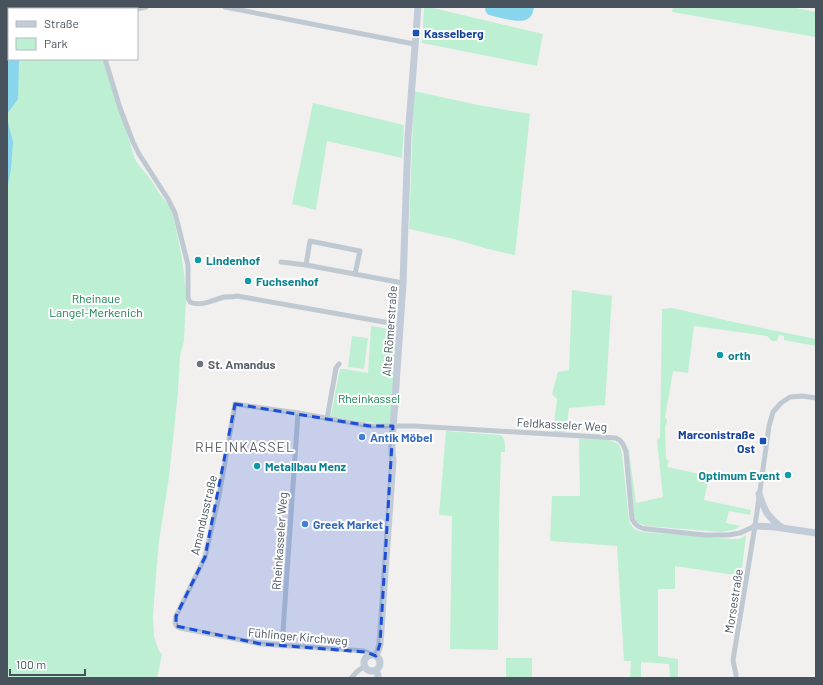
<svg xmlns="http://www.w3.org/2000/svg" width="823" height="685" font-family="Barlow,sans-serif">
	<rect width="100%" height="100%" fill="#f2efef"/>
	<g fill="#bdf0d2">
		<path d="M 7,7 L 90,7 L 90,9 L 9,9 L 9,59 L 103,59 L 135,159 L 138,164 L 151,180 L 161,196 L 168,204 L 173,215 L 178,238 L 182,259 L 184,273 L 186,300 L 184,341 L 180,356 L 178,392 L 169,477 L 159,541 L 155,588 L 153,616 L 154,636 L 159,651 L 162,654 L 157,678 L 7,678 Z"/>
		<path d="M 424,7 L 429,7 L 543,34 L 537,66 L 422,43 Z"/>
		<path d="M 673,7 L 791,7 L 816,12 L 816,37 L 672,12 Z"/>
		<path d="M 414,91 L 478,105 L 530,114 L 515,255 L 488,249 L 454,239 L 409,229 Z"/>
		<path d="M 313,103 L 404,125 L 402,158 L 327,141 L 316,210 L 292,204 Z"/>
		<path d="M 572,290 L 612,296 L 605,405 L 569,408 L 566,432 L 553,432 L 557,399 L 552,394 L 558,372 L 569,370 Z"/>
		<path d="M 672,308 L 738,323 L 816,339 L 816,346 L 784,340 L 784,336 L 779,335 L 777,341 L 772,341 L 767,336 L 694,326 L 688,373 L 673,371 L 665,418 L 667,419 L 667,422 L 665,427 L 666,459 L 669,461 L 667,467 L 709,476 L 704,500 L 751,510 L 750,515 L 729,511 L 726,523 L 741,526 L 734,530 L 721,532 L 646,526 L 637,522 L 634,516 L 628,453 L 628,445 L 636,503 L 663,497 L 657,441 L 660,437 L 662,314 L 662,309 Z"/>
		<path d="M 371,326 L 390,329 L 398,335 L 392,423 L 389,424 L 364,422 L 331,416 L 339,373 L 340,369 L 344,369 L 368,373 Z"/>
		<path d="M 352,336 L 368,338 L 364,369 L 348,367 Z"/>
		<path d="M 446,431 L 500,435 C 506,438 505,445 505,452 L 501,452 L 499,519 L 498,650 L 450,649 L 452,516 L 439,515 Z"/>
		<path d="M 579,439 C 587,439 611,438 617,443 C 620,445 621,449 622,454 L 629,520 C 632,528 635,531 644,532 L 732,539 L 739,539 L 746,535 L 746,536 L 741,576 L 675,566 L 675,589 L 658,589 L 658,656 L 678,659 L 678,678 L 670,678 L 669,664 L 641,662 L 641,678 L 630,678 L 631,661 L 624,661 L 617,546 L 550,541 L 552,496 L 580,496 Z"/>
		<rect x="506" y="658" width="26" height="20"/>
	</g>
	<g fill="#89d5ee">
		<path d="M 7,7 L 23,7 L 23,9 L 9,9 L 9,59 L 19,59 L 18,99 L 7,114 Z"/>
		<path d="M 485,7 L 534,7 C 533,11 533,15 529,18 C 522,25 498,17 489,15 C 486,13 485,11 485,7 Z"/>
		<path d="M 7,118 L 13,142 L 11,169 L 7,190 Z"/>
	</g>
	<g fill="none" stroke-linecap="round" stroke-linejoin="round">
		<g stroke="#bfc9d1" stroke-width="5">
			<path d="M 91,7 L 91,9"/>
			<path d="M 225,7 L 414,44"/>
			<path d="M 137,9 L 146,7"/>
			<path d="M 105,59 L 120,108 L 133,142 L 139,154 L 168,199 L 175,213 L 188,265 L 188,298 L 190,302 C 201,307 213,300 224,297 C 229,297 233,297 237,296 L 401,325"/>
			<path d="M 281,262 L 306,265 L 403,283"/>
			<path d="M 306,265 L 310,241 L 360,251 L 355,274"/>
			<path d="M 327,419 L 336,368 L 339,364"/>
			<path d="M 282,646 L 298,413"/>
			<path d="M 370,656 L 367,652 L 364,651 L 261,644 L 180,628 C 174,626 175,622 176,616 L 205,557 L 219,496 L 235,404 L 298,413 L 370,426 L 414,426 L 616,438 C 622,441 624,445 626,452 L 632,519 C 636,526 639,528 647,529 L 705,535 L 728,535 L 740,533 L 755,526"/>
			<path d="M 351,678 C 356,673 359,668 365,667"/>
			<path d="M 736,678 L 736,675 L 733,660 L 755,526 L 769,426 L 773,412 L 781,403 L 790,397 L 802,396 L 816,398"/>
		</g>
		<g stroke="#c1ccd8" stroke-width="7">
			<path d="M 759,494 C 765,511 766,515 781,527"/>
			<path d="M 755,526 L 775,527 L 816,533"/>
			<circle cx="372" cy="663" r="8"/>
			<path d="M 376,656 L 378,651 L 380,644 L 393,460 L 392,454 L 392,444 L 403,283 L 408,137 L 418,7"/>
			<path d="M 376,670 L 378,675 L 378,678"/>
		</g>
	</g>
	<path fill="#1d4ed8" fill-opacity="0.2" stroke="#1d4ed8" stroke-width="3" stroke-dasharray="8 5" stroke-linejoin="round" d="M 235,404 L 370,426 L 393,426 L 380,644 L 376,656 L 366,652 L 261,644 L 176,626 L 176,616 L 205,557 Z"/>
	<g fill="#1a4fb4" stroke="#fff" stroke-width="1.5">
		<rect x="412" y="29" width="8" height="8" rx="2"/>
		<rect x="759" y="437" width="8" height="8" rx="2"/>
	</g>
	<g fill="#0f9aa8" stroke="#fff" stroke-width="1.5">
		<circle cx="198" cy="260" r="4"/>
		<circle cx="248" cy="281" r="4"/>
		<circle cx="720" cy="355" r="4"/>
		<circle cx="257" cy="466" r="4"/>
		<circle cx="788" cy="475" r="4"/>
	</g>
	<circle fill="#6b7280" stroke="#fff" stroke-width="1.5" cx="200" cy="364" r="4"/>
	<g fill="#3f7fe0" stroke="#fff" stroke-width="1.5">
		<circle cx="362" cy="437" r="4"/>
		<circle cx="305" cy="524" r="4"/>
	</g>
	<g text-anchor="middle" dominant-baseline="central" stroke-width="4" stroke-linejoin="round" paint-order="stroke">
		<g font-size="12" font-weight="bold" fill="#164399" stroke="#fff" text-anchor="start">
			<text x="424" y="33">Kasselberg</text>
			<text x="755" y="434" text-anchor="end">Marconistraße<tspan x="755" dy="14">Ost</tspan></text>
		</g>
		<g font-size="12" font-weight="bold" fill="#0d838f" stroke="#fff" text-anchor="start">
			<text x="206" y="260">Lindenhof</text>
			<text x="256" y="281">Fuchsenhof</text>
			<text x="728" y="355">orth</text>
			<text x="265" y="466">Metallbau Menz</text>
			<text x="780" y="475" text-anchor="end">Optimum Event</text>
		</g>
		<g font-size="12" fill="#15814f" stroke="#fff">
			<text x="96" y="298">Rheinaue<tspan x="96" dy="14">Langel-Merkenich</tspan></text>
			<text x="369" y="398">Rheinkassel</text>
		</g>
		<g font-size="12" fill="#47525d" stroke="#fff">
			<text transform="translate(389 331) rotate(-86)">Alte Römerstraße</text>
			<text transform="translate(562 424) rotate(3)">Feldkasseler Weg</text>
			<text transform="translate(203 515) rotate(-77)">Amandusstraße</text>
			<text transform="translate(279 541) rotate(-86)">Rheinkasseler Weg</text>
			<text transform="translate(733 601) rotate(-81)">Morsestraße</text>
			<text transform="translate(298 636) rotate(5)">Fühlinger Kirchweg</text>
		</g>
		<g font-size="12" font-weight="bold" fill="#5b616d" stroke="#fff" text-anchor="start">
			<text x="208" y="364">St. Amandus</text>
		</g>
		<g font-size="12" font-weight="bold" fill="#366cbe" stroke="#fff" text-anchor="start">
			<text x="370" y="437">Antik Möbel</text>
			<text x="313" y="524">Greek Market</text>
		</g>
		<g font-size="14" letter-spacing="1" fill="#5c5f64" stroke="#fff">
			<text x="245" y="446">RHEINKASSEL</text>
		</g>
	</g>
	<rect width="823" height="685" fill="none" stroke="#47525d" stroke-width="16"/>
	<rect x="8" y="8" width="130" height="52" fill="#ffffff" stroke="#b5babe"/>
	<rect x="16" y="21" width="20" height="6" fill="#c1ccd8" stroke="#b5babe"/>
	<text x="44" y="28" font-size="12" fill="#47525d">Straße</text>
	<rect x="16" y="38" width="20" height="12" fill="#bdf0d2" stroke="#b5babe"/>
	<text x="44" y="48" font-size="12" fill="#47525d">Park</text>
	<path d="M10 669v6h75v-6" fill="none" stroke="#47525d" stroke-width="2"/>
	<text x="16" y="669" font-size="12" fill="#47525d" stroke="#ffffff" stroke-width="3" paint-order="stroke">100 m</text>
</svg>
